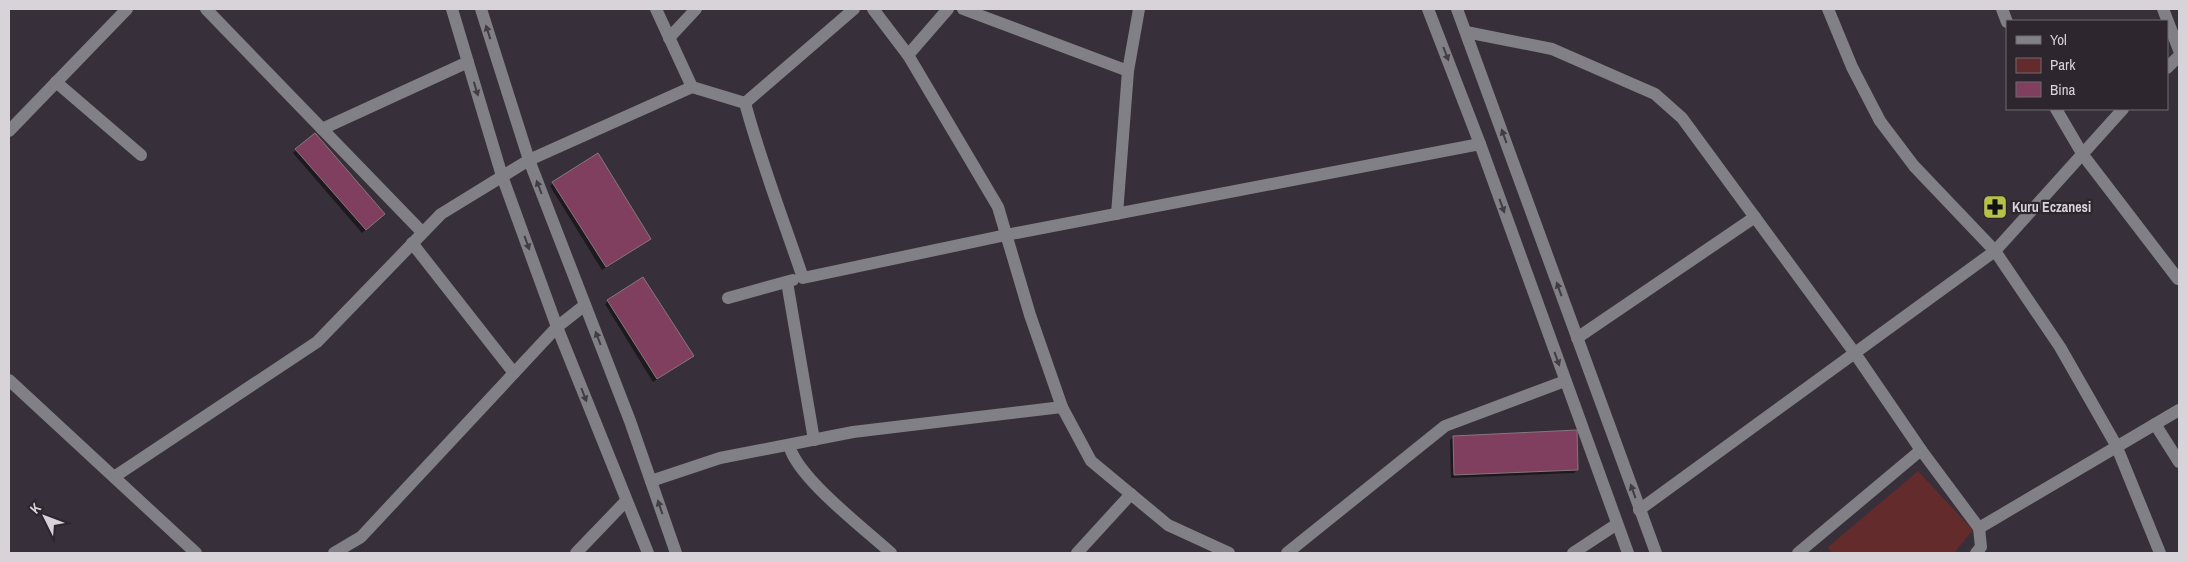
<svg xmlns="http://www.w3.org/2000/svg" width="2188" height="562" font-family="'Archivo Narrow',sans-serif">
	<rect width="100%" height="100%" fill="#372f39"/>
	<path fill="#632b2c" d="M 1918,471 L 1973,530 L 1954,553 L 1831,553 L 1828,547 Z"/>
	<g fill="#0007">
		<path d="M 296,150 L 380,217 L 362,233 L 293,153 Z"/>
		<path d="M 553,183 L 649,239 L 602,270 L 550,186 Z"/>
		<path d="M 608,301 L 689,359 L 653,382 L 605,304 Z"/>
		<path d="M 1453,437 L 1577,470 L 1574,473 L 1451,478 L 1450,440 Z"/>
	</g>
	<g fill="#803f5f" stroke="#86777d">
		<path d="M 315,133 L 385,214 L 366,230 L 295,149 Z"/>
		<path d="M 598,153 L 651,239 L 606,267 L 552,182 Z"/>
		<path d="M 643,277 L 694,356 L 657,379 L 607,300 Z"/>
		<path d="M 1577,430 L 1578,470 L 1454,475 L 1453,436 Z"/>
	</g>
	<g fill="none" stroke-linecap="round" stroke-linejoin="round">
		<g stroke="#808086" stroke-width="12">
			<path d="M 206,9 L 422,232"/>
			<path d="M 452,9 L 502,176 L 557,327 L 648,553"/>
			<path d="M 481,9 L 529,160 L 630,421 L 676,553"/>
			<path d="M 656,9 L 692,87"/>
			<path d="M 873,9 L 908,55 L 998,207 L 1030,315 L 1062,407 L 1091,461 L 1168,525 L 1229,553"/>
			<path d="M 963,9 L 1128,71 L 1139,9"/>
			<path d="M 1428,9 L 1480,144 L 1628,553"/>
			<path d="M 1457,9 L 1656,553"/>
			<path d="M 1828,9 L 1852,67 L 1880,121 L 1914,166 L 1995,251 L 2060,347 L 2116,445 L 2160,553"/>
			<path d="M 2002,9 L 2007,22"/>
			<path d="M 2163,9 L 2179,50"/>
			<path d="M 1466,32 L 1552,49 L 1655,94 L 1682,118 L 1854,352 L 1921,450"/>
			<path d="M 669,38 L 696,9"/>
			<path d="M 908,55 L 948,9"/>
			<path d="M 2167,68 L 2179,56"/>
			<path d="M 56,82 L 141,155"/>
			<path d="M 745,103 L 854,9"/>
			<path d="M 2056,109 L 2083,155 L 2178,279"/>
			<path d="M 322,129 L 468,62"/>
			<path d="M 9,131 L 127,9"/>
			<path d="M 1117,214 L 1128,71"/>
			<path d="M 412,243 L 514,373"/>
			<path d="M 787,282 L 814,440"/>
			<path d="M 728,298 L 793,280"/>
			<path d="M 1577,338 L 1755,217"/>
			<path d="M 9,380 L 196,553"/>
			<path d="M 2155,424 L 2179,462"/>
			<path d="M 789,445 C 797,478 865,529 891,553"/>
			<path d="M 114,477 L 317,342 L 441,214 L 529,160 L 692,87 L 745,103 C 761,162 783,219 803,278 L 1006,235 L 1480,144"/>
			<path d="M 651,481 L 720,458 L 853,432 L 1062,407"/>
			<path d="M 1639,510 L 1995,251 L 2123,109"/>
			<path d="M 1979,528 L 2179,410"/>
			<path d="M 334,553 L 361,537 L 557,327 L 585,305"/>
			<path d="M 576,553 L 626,501"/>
			<path d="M 1077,553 L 1131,494"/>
			<path d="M 1287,553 L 1445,426 L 1565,381"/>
			<path d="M 1573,553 L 1617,524"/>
			<path d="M 1798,553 L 1921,450 L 1979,528 L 1981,547 L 1976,553"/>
		</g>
	</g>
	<defs><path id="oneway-solid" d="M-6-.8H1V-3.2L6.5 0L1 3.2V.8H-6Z" transform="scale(1.25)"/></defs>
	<g fill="#423c45">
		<use href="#oneway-solid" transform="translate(488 32) rotate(-108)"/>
		<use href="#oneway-solid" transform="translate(1446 54) rotate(69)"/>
		<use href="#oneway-solid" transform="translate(476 89) rotate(73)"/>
		<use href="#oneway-solid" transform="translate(1504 136) rotate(-110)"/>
		<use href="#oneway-solid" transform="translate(539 187) rotate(-111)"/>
		<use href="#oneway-solid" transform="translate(1502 206) rotate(70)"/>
		<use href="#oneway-solid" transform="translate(527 243) rotate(70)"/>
		<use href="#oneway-solid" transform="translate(1559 289) rotate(-110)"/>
		<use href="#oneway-solid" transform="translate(598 338) rotate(-111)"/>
		<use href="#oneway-solid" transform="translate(1557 359) rotate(70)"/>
		<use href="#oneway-solid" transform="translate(584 395) rotate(69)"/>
		<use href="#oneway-solid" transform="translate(1633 491) rotate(-110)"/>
		<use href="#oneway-solid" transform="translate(660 507) rotate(-109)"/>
	</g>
	<defs>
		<symbol id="pharmacy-square" viewBox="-11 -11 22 22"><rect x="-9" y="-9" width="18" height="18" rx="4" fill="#b6c148" stroke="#2d262f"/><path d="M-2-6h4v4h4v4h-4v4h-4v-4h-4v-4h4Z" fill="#111"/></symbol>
	</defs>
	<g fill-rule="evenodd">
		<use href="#pharmacy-square" x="1981" y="193" width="28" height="28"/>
	</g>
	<g text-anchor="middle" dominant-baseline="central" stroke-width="4.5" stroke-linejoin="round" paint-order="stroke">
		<g font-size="14" font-weight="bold" fill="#d8d3d9" stroke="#2d262f" text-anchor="start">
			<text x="2012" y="207">Kuru Eczanesi</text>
		</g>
	</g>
	<rect width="2188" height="562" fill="none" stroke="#d8d3d9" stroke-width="20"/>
	<rect x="2006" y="20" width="162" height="90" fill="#2d262f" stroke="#716b73"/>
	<rect x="2016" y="36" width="25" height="8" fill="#808086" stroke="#716b73"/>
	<text x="2050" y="45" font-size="15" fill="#d8d3d9">Yol</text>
	<rect x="2016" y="58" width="25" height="15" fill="#632b2c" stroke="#716b73"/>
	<text x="2050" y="70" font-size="15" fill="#d8d3d9">Park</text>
	<rect x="2016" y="82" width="25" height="15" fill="#803f5f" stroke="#716b73"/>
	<text x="2050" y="95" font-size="15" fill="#d8d3d9">Bina</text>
	<g transform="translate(45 517) rotate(312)" stroke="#2d262f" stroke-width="4" paint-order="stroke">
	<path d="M0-4L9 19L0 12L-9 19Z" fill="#d8d3d9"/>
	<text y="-8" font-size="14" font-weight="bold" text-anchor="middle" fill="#d8d3d9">K</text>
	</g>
</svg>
